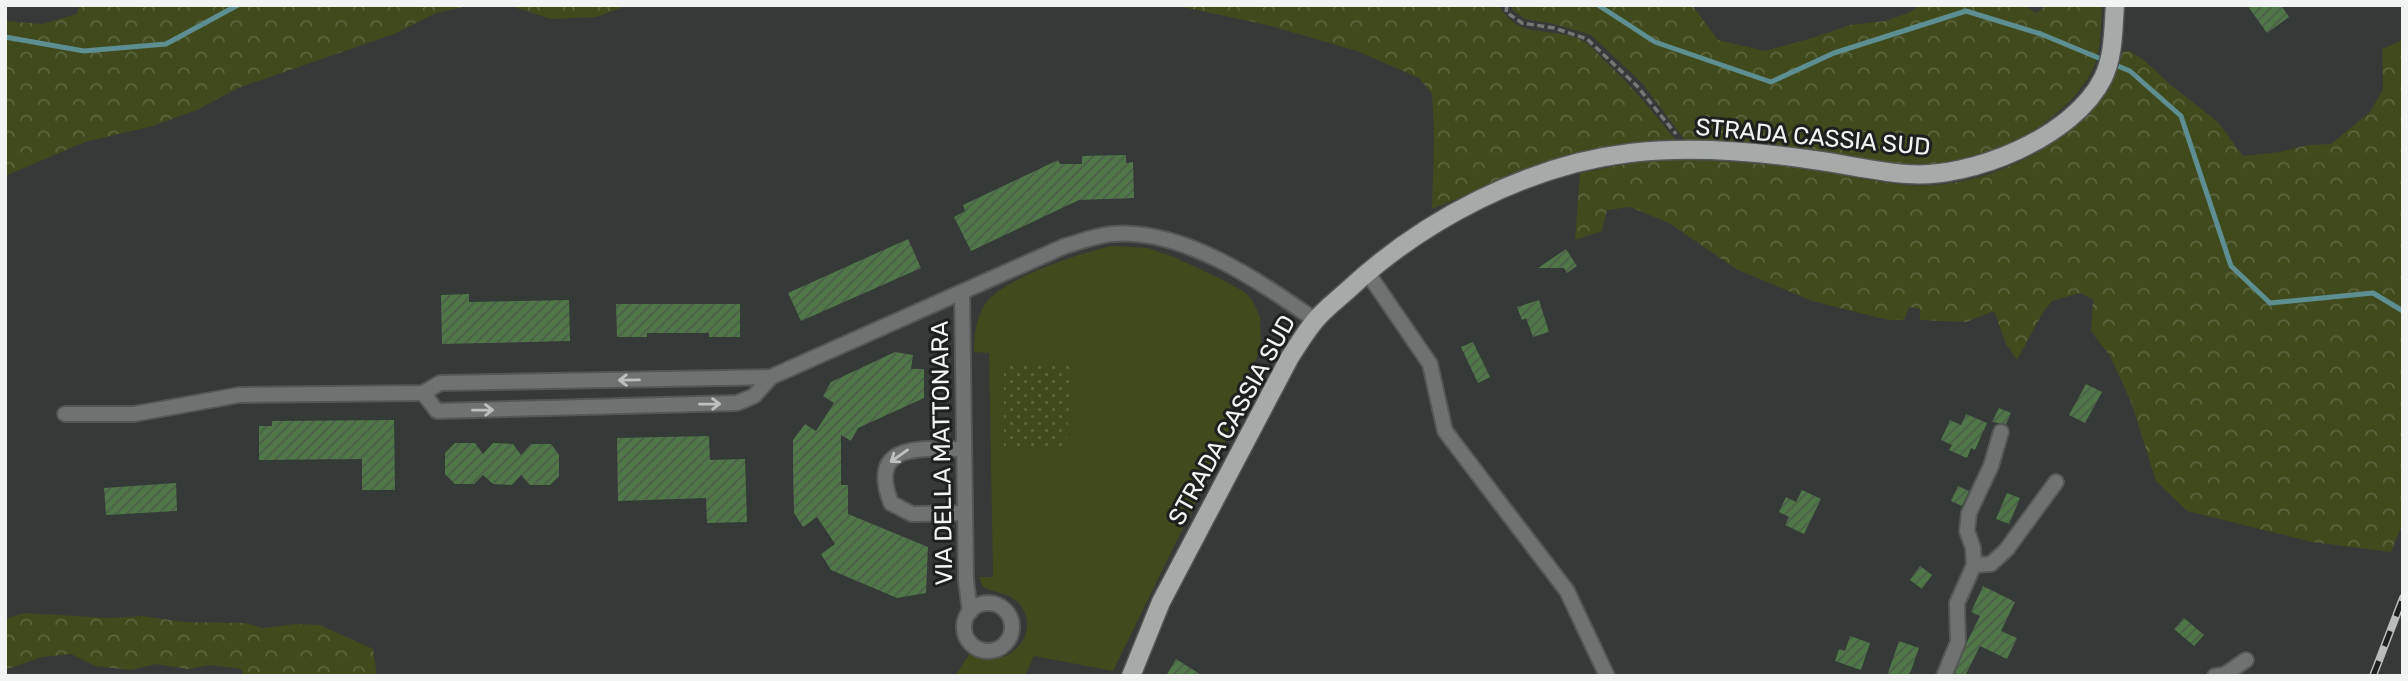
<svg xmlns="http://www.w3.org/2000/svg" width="2408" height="681" font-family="Rubik,sans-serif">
	<defs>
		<pattern id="forest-crowns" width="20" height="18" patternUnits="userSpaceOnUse" patternTransform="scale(1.75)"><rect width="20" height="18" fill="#404a1d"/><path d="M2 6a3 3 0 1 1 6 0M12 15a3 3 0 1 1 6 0" fill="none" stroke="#5c653e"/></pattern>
		<pattern id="park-dots" width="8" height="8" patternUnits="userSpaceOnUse" patternTransform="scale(1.75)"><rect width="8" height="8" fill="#404a1d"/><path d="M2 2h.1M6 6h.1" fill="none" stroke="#5c653e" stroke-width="1.8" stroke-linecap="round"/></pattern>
		<pattern id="building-hatch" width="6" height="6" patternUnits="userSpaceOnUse" patternTransform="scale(1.75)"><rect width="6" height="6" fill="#4f7748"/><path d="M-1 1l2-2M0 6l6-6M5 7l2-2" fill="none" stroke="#4c5e49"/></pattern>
	</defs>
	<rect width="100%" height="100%" fill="#353937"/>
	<path fill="#404a1d" d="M 1114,246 L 1148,248 L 1174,257 L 1223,280 L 1246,293 L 1252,300 L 1260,317 L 1261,341 L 1259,353 L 1230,409 L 1228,436 L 1113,671 L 1034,656 L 1025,676 L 955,676 L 970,653 C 1010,677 1048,625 1014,599 C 1006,593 993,592 983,587 L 979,577 L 993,577 L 989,353 L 974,352 C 974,336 976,318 985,304 C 999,280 1086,250 1114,246 Z"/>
	<g fill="url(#forest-crowns)">
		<path d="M 79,5 L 473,5 L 436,13 L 394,34 L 238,88 L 197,110 L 153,126 L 85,142 L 5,176 L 5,21 L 42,24 L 77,14 Z"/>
		<path d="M 507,5 L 629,5 L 596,17 L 551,19 Z"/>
		<path d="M 1173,5 L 1499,5 C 1519,43 1554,24 1585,42 C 1592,46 1599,55 1605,61 C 1632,86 1655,114 1678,143 L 1525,171 L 1432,209 L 1434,135 L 1432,94 L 1419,78 L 1357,51 L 1267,25 Z"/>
		<path d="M 1512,5 L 1692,5 L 1718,40 L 1765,51 L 1812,38 L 1850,25 L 1885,21 L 1908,13 L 1921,5 L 2023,5 L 2037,13 L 2046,5 L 2102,5 C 2101,25 2101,46 2095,64 C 2080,105 2019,145 1979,158 C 1956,165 1933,166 1909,167 L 1687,143 L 1642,83 L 1591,35 L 1554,24 L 1525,19 L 1512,10 Z"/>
		<path d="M 2403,40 L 2403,523 L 2391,552 L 2312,542 L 2187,511 L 2156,481 L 2131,402 L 2110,356 L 2091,331 L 2093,299 L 2080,293 L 2052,301 L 2042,314 L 2017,360 L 2006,344 L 1994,311 L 1966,322 L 1920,320 L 1920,309 L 1909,307 L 1904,320 L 1888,320 L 1812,301 L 1736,269 L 1669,223 L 1630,207 L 1607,210 L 1602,231 L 1575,240 L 1580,173 C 1616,166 1653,158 1690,160 C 1731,161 1772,164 1812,170 C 1844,174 1875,182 1907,185 C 1973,190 2044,158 2090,112 C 2106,95 2115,74 2123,52 L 2130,51 L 2145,61 L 2172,86 L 2218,122 L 2243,156 L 2280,152 L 2307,145 L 2331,144 L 2370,112 L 2383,89 L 2382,49 Z"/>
		<path d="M 24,613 L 109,618 L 142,616 L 184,622 L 245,623 L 263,628 L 296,624 L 320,625 L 373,649 L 377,676 L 244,676 L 241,669 L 211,665 L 188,669 L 156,664 L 131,670 L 95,666 L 71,654 L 42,657 L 5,670 L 5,619 Z"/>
	</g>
	<path fill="url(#park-dots)" d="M 1004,366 L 1072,366 L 1066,447 L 1004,447 Z"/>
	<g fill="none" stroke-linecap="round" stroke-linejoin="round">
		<g stroke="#5d8e91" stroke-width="5">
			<path d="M 1598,5 L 1655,42 L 1771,82 L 1834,53 L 1966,11 L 2041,34 L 2130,71 L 2181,116 L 2231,266 L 2270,303 L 2373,293 L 2403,311"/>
			<path d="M 5,37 L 84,51 L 166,44 L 238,5"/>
		</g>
	</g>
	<g fill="url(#building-hatch)">
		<path d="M 2247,5 L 2281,5 L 2289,17 L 2267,33 Z"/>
		<path d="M 1126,155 L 1126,163 L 1133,162 L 1134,198 L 1079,200 L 971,251 L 954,217 L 965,211 L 963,205 L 1058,160 L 1060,164 L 1082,164 L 1082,156 Z"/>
		<path d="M 908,239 L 921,268 L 801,321 L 788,293 Z"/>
		<path d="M 1566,249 L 1577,266 L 1567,273 L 1564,268 L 1538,268 Z"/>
		<path d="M 469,294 L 469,302 L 569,300 L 570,341 L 442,344 L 441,295 Z"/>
		<path d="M 1539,300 L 1549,332 L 1533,337 L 1526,318 L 1522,320 L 1517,307 Z"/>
		<path d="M 616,304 L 740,304 L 740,337 L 709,337 L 709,333 L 647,333 L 647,337 L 617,337 Z"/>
		<path d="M 1473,342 L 1490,377 L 1478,383 L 1461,347 Z"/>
		<path d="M 895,352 L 913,355 L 911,369 L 924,369 L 924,398 L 858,428 L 851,441 L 841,435 L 841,485 L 848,485 L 848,514 L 928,547 L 926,593 L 897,598 L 831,570 L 821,554 L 835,544 L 817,517 L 803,527 L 794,513 L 793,467 L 793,440 L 805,424 L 816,431 L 834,403 L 823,396 L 831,382 Z"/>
		<path d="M 2086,384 L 2102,392 L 2085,423 L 2069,415 Z"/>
		<path d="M 1999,408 L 2011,413 L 2006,424 L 1992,422 Z"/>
		<path d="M 1966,414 L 1987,423 L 1975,450 L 1971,448 L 1967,458 L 1949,450 L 1952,445 L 1941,440 L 1950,420 L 1961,425 Z"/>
		<path d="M 394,420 L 395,490 L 362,490 L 362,459 L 259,460 L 259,426 L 272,426 L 272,421 Z"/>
		<path d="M 709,436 L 710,460 L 745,459 L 747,522 L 707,523 L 706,498 L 618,501 L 617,438 Z"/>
		<path d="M 455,443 L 475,443 L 483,454 L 493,443 L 513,444 L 521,455 L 531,444 L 551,444 L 559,455 L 559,476 L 550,485 L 530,485 L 521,475 L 512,485 L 493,484 L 483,475 L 474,484 L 455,484 L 445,474 L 445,453 Z"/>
		<path d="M 176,483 L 177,511 L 106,515 L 104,488 Z"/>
		<path d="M 1958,486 L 1969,491 L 1962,506 L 1951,501 Z"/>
		<path d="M 1802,490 L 1821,499 L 1804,534 L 1785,525 L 1789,517 L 1779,512 L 1786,497 L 1796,502 Z"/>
		<path d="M 2007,493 L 2020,498 L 2009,524 L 1996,519 Z"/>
		<path d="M 1920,566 L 1932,575 L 1922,589 L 1910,580 Z"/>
		<path d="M 1983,586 L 2015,602 L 2001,631 L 2017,638 L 2007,659 L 1980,646 L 1965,676 L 1960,676 L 1955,673 L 1968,640 L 1980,616 L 1971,612 Z"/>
		<path d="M 2184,618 L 2204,635 L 2194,646 L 2174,629 Z"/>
		<path d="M 1850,636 L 1870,643 L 1861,670 L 1835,661 L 1839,649 L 1845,651 Z"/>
		<path d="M 1899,641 L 1919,648 L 1909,676 L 1887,676 Z"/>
		<path d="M 1176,659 L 1203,676 L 1166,676 Z"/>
	</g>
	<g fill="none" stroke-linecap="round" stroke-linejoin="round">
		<defs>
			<g id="minor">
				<path d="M 1367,272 L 1430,364 L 1445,431 L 1567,591 L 1607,676"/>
				<path d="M 962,293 L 966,580 L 970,612"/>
				<path d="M 423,393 L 437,411 L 737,403 L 754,396 L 771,377"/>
				<path d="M 65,414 L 134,414 L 239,395 L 423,393 L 440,383 L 771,377 L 1065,246 C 1080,242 1096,235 1112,234 C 1183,228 1259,281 1315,320"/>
				<path d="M 964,449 C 923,449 867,441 891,503 L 912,514 L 965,513"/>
				<path d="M 1974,565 L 1991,564 L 2007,549 L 2056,482"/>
				<circle cx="988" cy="627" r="24"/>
				<path d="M 1944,676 L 1958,642 L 1957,603 L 1974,565 L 1973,548 L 1967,531 L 1969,513 L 1991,466 L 2001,432"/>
				<path d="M 2215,676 L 2224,675 L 2246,660"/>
			</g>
			<path id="primary" d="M 1131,676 L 1161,602 L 1290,357 C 1298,345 1305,333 1314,322 C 1323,310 1337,300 1349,289 C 1423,220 1528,165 1630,153 C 1690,146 1754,151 1814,160 C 1845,164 1877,172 1908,174 C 1971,179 2074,137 2103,78 C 2114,55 2113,30 2115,5"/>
		</defs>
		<use href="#minor" stroke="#535755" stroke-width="18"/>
		<use href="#primary" stroke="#535755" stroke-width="21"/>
		<path stroke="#737775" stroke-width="3.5" stroke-dasharray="7 3.5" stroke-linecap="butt" d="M 1507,5 L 1506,12 L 1522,23 L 1554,28 L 1587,39 L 1637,86 L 1676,134"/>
		<use href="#minor" stroke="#6f7271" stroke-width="14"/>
		<use href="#primary" stroke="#a6aba9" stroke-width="18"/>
		<defs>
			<path id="rail" d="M 2373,676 L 2403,598"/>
		</defs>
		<use href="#rail" stroke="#babcbb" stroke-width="8"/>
		<use href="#rail" stroke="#1e201f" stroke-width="5" stroke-dasharray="16" stroke-linecap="butt"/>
	</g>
	<defs><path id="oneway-shaft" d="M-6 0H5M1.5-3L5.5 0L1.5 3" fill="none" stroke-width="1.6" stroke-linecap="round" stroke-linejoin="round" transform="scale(1.75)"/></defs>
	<g stroke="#bec0bf">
		<use href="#oneway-shaft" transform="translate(629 380) rotate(179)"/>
		<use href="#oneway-shaft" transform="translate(710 404) rotate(-1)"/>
		<use href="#oneway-shaft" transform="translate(483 410) rotate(-1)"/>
		<use href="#oneway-shaft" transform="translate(899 456) rotate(145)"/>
	</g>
	<g text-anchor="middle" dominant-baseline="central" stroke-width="6" stroke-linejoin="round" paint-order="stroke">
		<g font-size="24" fill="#f2f4f3" stroke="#1e201f">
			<text transform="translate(1813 137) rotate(5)">STRADA CASSIA SUD</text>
			<text transform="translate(1232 420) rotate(-61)">STRADA CASSIA SUD</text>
			<text transform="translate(942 453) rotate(-91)">VIA DELLA MATTONARA</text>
		</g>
	</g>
	<rect width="2408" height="681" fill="none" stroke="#f2f4f3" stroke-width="14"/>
</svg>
